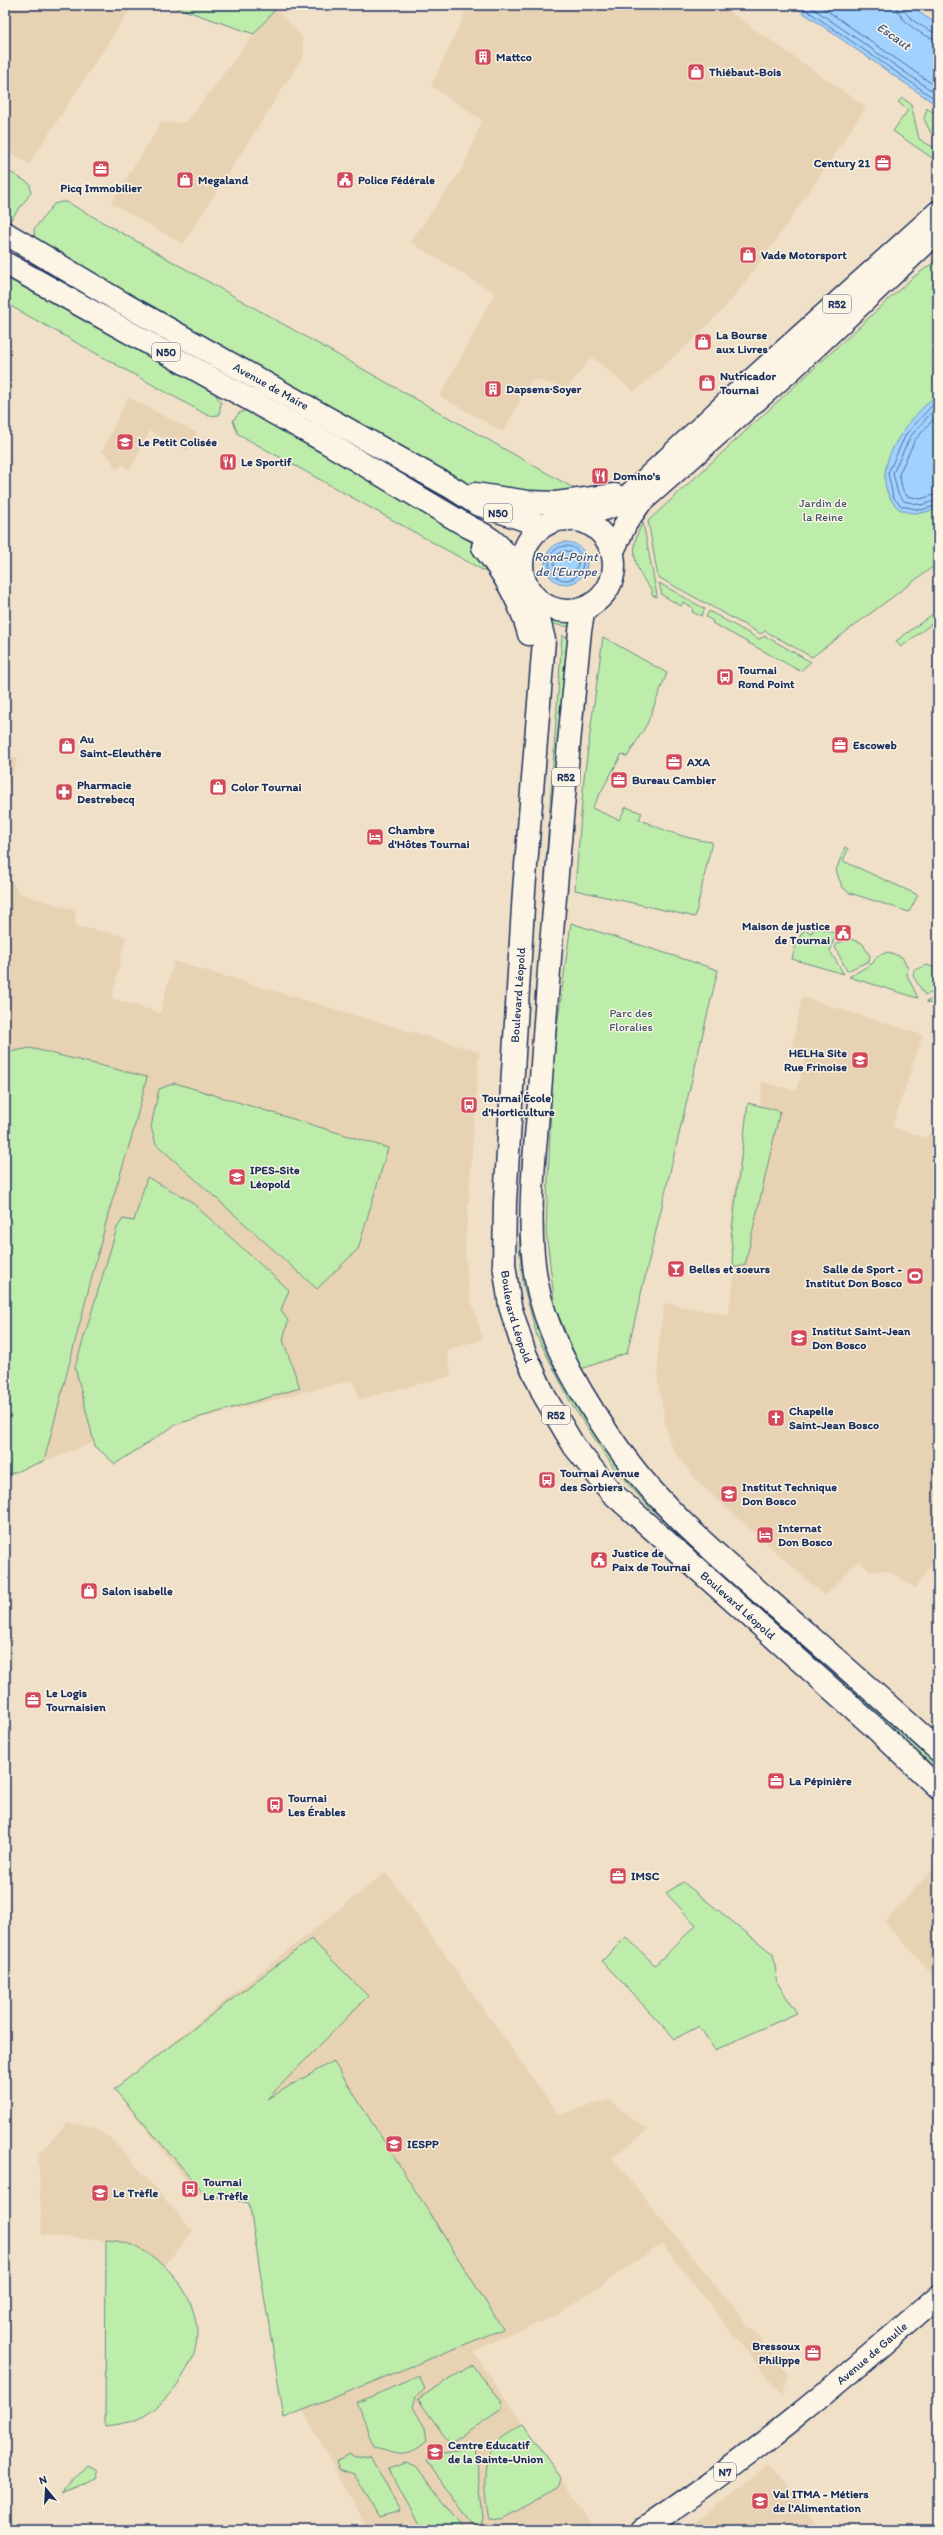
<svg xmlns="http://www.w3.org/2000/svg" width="943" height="2535" font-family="Itim,sans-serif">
	<rect width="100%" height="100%" fill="#f0e0c8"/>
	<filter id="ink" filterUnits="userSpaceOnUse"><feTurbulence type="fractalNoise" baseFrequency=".025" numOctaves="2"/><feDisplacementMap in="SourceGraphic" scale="8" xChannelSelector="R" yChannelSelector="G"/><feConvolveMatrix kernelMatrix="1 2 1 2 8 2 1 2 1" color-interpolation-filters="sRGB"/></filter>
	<g filter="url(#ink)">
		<g fill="#e7d2b4">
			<path d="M 5,5 L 133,5 L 29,164 L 5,150 Z"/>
			<path d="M 169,5 L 280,5 L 276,10 L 302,36 L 304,55 L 183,244 L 111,203 L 161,123 L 187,122 L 254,34 Z"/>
			<path d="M 469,5 L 720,5 L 866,107 L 777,239 L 730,302 L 696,337 L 634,392 L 592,357 L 567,388 L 532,379 L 503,432 L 440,396 L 495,293 L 410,242 L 464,166 L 482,120 L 431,86 Z"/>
			<path d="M 128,397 L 197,433 L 188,451 L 150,431 L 130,470 L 122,464 L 117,470 L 109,457 L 102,451 Z"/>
			<path d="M 5,756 L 18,758 L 5,794 Z"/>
			<path d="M 5,871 L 20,894 L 75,910 L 76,926 L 126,936 L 112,998 L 160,1013 L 174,961 L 479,1052 L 465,1251 L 469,1293 L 483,1339 L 447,1350 L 451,1376 L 359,1399 L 353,1380 L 177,1424 L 115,1464 L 92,1443 L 5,1476 Z"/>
			<path d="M 802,997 L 923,1035 L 892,1127 L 926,1138 L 929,1133 L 936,1136 L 938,1131 L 938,1548 L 929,1568 L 915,1588 L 889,1571 L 870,1571 L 859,1560 L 825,1596 L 700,1484 L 674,1452 L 668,1437 L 658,1383 L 658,1352 L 664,1303 L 728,1315 L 735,1274 L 731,1238 L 732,1210 L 748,1103 L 760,1105 L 762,1082 L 796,1091 L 808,1050 L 792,1046 Z"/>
			<path d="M 938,1863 L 938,1981 L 885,1922 Z"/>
			<path d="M 386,1872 L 559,2115 L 609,2100 L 648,2130 L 612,2158 L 789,2375 L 782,2396 L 662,2244 L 554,2317 L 504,2336 L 474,2353 L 597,2530 L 413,2530 L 408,2521 L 393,2530 L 368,2530 L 274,2357 L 249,2203 L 197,2194 L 114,2089 Z"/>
			<path d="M 67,2123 L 94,2127 L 114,2141 L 193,2231 L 164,2266 L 140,2248 L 128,2243 L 42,2235 L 38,2154 Z"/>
			<path d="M 769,2465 L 821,2530 L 686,2530 Z"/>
		</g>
		<g fill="#beecaa" stroke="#6c8e84">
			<path d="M 169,5 L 279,5 L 254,34 Z"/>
			<path d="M 902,98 L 911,104 L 919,139 L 938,150 L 938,162 L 893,131 L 908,110 L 898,102 Z"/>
			<path d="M 927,108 L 938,116 L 938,139 L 931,133 L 924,119 Z"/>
			<path d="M 5,169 L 30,184 L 31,193 L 9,222 L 5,222 Z"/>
			<path d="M 61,202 L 67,202 L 577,490 L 572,495 L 466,486 L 35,242 L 34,229 L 54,204 Z"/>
			<path d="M 938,259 L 938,563 L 812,657 L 765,631 L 761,634 L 658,577 L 648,521 L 911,279 Z"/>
			<path d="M 5,270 L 211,387 L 221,403 L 219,415 L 209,416 L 5,303 Z"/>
			<path d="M 250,409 L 462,534 L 477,548 L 495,577 L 238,434 L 233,421 L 239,413 Z"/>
			<path d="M 643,523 L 657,595 L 656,597 L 651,594 L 653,591 C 634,572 628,546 643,523 Z"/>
			<path d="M 659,583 L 705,609 L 701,616 L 692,612 L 693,608 L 683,602 L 681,606 L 662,595 Z"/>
			<path d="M 938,610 L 938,619 L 901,647 L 896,641 Z"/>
			<path d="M 709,611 L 759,639 L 765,636 L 811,662 L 800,671 L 712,623 L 713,621 L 706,617 Z"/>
			<path d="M 545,616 L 570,619 L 570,627 L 546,623 Z"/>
			<path d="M 562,636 L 570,637 L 527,1218 L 582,1409 L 857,1687 L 938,1761 L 938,1770 L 649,1507 L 616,1471 L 572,1405 L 537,1336 L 523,1284 L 519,1245 Z"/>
			<path d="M 603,637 L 667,673 L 647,724 L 627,757 L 622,754 L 592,808 L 619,820 L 626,807 L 642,813 L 639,819 C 662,830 686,839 712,842 L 695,917 L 575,890 L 584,778 Z"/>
			<path d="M 845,847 L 848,849 L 843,861 L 918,895 L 909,912 L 850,893 L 842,887 L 836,870 Z"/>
			<path d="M 571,923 L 718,970 L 627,1353 L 581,1369 L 555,1307 L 546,1230 L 553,1057 Z"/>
			<path d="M 820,928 L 836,934 L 830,951 L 844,974 L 792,959 L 797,941 L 804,930 L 812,933 L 813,929 Z"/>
			<path d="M 850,939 L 862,943 L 870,956 L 869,961 L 847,971 L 835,947 L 838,943 Z"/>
			<path d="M 888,952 L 902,957 L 908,968 L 907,975 L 918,998 L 849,977 L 873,963 L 877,956 Z"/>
			<path d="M 927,965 L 938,969 L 938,991 L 925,995 L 913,976 L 914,970 Z"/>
			<path d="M 938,996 L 938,1006 L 926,1002 Z"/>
			<path d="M 30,1048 L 147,1077 L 132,1136 L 109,1211 L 44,1461 L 5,1476 L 5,1053 Z"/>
			<path d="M 175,1083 L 388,1148 L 358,1249 L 317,1289 L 156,1144 L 151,1127 L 159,1089 Z"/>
			<path d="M 748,1103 L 780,1111 L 745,1265 L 734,1268 L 731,1238 Z"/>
			<path d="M 147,1177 L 189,1200 L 289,1290 L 281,1310 L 288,1321 L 283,1340 L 300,1388 L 177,1424 L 115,1464 L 95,1446 L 75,1367 L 117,1228 L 123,1219 L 134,1221 Z"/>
			<path d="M 683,1882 L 773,1954 L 778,1984 L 797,2013 L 715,2050 L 699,2026 L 675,2039 L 602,1961 L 626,1937 L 655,1965 L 696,1925 L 666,1893 Z"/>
			<path d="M 311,1939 L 368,1996 L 267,2099 L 333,2061 L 503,2329 L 284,2418 L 249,2203 L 206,2195 L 114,2089 Z"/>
			<path d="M 106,2240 C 125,2241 138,2246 153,2257 C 181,2276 204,2315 195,2350 C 192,2363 184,2374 177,2385 C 167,2398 154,2412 138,2419 C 128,2423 116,2425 105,2426 Z"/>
			<path d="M 472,2365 L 501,2400 L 502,2409 L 450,2444 L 418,2399 Z"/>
			<path d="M 419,2376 L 425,2389 L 416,2397 L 413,2407 L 425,2428 L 427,2442 C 408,2459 396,2456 374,2446 L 367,2426 L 356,2403 Z"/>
			<path d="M 524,2424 L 561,2478 L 558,2488 L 501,2519 L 489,2518 C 484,2494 480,2460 498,2441 C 504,2434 516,2429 524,2424 Z"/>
			<path d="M 475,2445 L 483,2517 L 481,2526 L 472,2525 L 426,2460 Z"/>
			<path d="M 349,2454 L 355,2457 L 370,2455 L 400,2511 L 379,2517 L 354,2474 L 339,2469 L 336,2461 Z"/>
			<path d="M 405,2462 L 416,2466 L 465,2530 L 423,2530 L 387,2468 Z"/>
			<path d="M 88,2465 L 97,2469 L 98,2477 L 61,2493 Z"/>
		</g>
		<g fill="#a0d2fd" stroke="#6b91bd">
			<path d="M 792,5 L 909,5 L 938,25 L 938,106 Z"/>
			<path d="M 938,393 L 938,509 C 924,513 906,517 895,505 C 864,469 911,417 938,393 Z"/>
			<circle cx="566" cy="563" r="21"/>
		</g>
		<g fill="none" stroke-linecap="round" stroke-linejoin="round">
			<g stroke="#50709e" stroke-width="1">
				<path d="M 799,5 L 938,101"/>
				<path d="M 808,5 L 938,95"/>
				<path d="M 819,5 L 938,88"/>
				<path d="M 896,5 C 897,19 924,39 938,39"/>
				<path d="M 902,5 C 903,16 928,32 938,33"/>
				<path d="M 938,399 L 906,434 L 888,473 L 893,497 L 901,506 L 921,510 L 938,505"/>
				<path d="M 938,405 L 910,437 L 893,473 L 898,494 L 904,501 L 921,505 L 938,500"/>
				<path d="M 938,414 L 915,440 L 899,474 L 903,491 L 907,496 L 920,499 L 938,494"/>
				<circle cx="566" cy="563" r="17"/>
				<circle cx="566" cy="563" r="12"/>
			</g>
			<defs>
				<g id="primary">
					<path id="s1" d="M 5,233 L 124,304 L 456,490 L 477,504 L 543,526"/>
					<path d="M 5,263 L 326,442 L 469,527 C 498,540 503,550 522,574"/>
					<path d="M 475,494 L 528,502 L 556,503 L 615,495"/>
					<circle cx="568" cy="565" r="46"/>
					<path d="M 571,520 L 616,505 L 631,493 L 735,395 L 938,212"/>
					<path d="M 483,547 C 503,572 521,603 529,634"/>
					<path d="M 612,553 L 626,523 L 640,503 L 793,368 L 932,237"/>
					<path id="s2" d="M 533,596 L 544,640 L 524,891 L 505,1202 L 504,1264 L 510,1306 L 524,1351 L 545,1397 L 574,1446 L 611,1492 L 873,1726 L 938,1788"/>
					<path d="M 589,606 L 583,614 L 580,631 C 565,780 551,930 541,1079 C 536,1145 523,1234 540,1297 C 554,1351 591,1411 624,1456 C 663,1509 715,1553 765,1597 C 823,1648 881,1698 938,1750"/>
					<path id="s3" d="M 642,2530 C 747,2461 844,2379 938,2296"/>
				</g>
			</defs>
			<use href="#primary" stroke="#1b2f5e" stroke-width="25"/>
			<use href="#primary" stroke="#fcf5e5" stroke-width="22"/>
		</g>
	</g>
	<defs>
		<symbol id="building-square" viewBox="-11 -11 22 22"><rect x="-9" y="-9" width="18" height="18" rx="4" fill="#d1495b" stroke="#fcf5e5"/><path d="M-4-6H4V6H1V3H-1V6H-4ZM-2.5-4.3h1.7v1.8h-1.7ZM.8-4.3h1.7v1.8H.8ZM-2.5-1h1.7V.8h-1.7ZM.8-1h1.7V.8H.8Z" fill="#fff"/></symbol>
		<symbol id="shop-square" viewBox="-11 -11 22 22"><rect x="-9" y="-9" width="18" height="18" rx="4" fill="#d1495b" stroke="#fcf5e5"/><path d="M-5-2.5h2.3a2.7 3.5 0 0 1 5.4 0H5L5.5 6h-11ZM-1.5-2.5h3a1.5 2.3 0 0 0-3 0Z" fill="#fff"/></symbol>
		<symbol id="office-square" viewBox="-11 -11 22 22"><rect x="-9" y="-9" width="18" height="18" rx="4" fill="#d1495b" stroke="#fcf5e5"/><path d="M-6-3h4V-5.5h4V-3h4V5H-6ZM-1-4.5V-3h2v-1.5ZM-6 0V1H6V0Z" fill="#fff"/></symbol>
		<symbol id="civic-square" viewBox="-11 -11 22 22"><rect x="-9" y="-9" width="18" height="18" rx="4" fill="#d1495b" stroke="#fcf5e5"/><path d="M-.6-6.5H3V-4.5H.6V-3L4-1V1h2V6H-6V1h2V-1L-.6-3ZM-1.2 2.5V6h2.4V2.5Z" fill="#fff"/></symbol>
		<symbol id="school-square" viewBox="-11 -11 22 22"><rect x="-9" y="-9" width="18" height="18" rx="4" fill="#d1495b" stroke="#fcf5e5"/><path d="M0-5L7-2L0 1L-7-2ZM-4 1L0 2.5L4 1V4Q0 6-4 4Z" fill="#fff"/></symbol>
		<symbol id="restaurant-square" viewBox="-11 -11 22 22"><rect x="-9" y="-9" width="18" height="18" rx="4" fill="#d1495b" stroke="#fcf5e5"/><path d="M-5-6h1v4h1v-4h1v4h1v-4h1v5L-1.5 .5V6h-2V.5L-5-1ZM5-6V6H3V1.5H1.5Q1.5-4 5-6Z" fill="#fff"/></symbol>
		<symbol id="bus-square" viewBox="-11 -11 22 22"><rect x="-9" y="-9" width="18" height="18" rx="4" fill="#d1495b" stroke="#fcf5e5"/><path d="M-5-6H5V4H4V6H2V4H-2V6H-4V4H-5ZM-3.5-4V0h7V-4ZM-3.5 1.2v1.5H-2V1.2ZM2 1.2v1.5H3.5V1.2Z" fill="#fff"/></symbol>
		<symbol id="pharmacy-square" viewBox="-11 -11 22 22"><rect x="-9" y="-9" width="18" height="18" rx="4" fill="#d1495b" stroke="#fcf5e5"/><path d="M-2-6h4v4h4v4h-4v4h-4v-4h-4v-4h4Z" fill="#fff"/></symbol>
		<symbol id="hotel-square" viewBox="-11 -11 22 22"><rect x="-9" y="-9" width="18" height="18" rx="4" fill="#d1495b" stroke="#fcf5e5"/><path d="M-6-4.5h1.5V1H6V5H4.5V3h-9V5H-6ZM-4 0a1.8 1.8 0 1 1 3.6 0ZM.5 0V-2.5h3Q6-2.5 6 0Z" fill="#fff"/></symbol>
		<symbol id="university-square" viewBox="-11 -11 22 22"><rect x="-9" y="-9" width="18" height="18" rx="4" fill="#d1495b" stroke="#fcf5e5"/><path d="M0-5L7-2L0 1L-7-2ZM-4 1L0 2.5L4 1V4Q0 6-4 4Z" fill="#fff"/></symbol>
		<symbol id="bar-square" viewBox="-11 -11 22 22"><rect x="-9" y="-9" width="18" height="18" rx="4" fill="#d1495b" stroke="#fcf5e5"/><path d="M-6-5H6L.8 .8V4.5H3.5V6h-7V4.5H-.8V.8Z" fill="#fff"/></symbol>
		<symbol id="stadium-square" viewBox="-11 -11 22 22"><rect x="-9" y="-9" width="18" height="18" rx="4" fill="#d1495b" stroke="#fcf5e5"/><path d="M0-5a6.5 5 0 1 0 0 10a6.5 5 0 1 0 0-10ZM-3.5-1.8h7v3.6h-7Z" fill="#fff"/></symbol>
		<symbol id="church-square" viewBox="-11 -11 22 22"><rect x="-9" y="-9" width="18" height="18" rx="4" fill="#d1495b" stroke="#fcf5e5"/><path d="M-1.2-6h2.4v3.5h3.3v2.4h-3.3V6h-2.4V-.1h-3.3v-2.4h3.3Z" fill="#fff"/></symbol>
	</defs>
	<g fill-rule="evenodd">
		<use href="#building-square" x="473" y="47" width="20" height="20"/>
		<use href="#shop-square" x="686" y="62" width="20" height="20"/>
		<use href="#office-square" x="873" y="153" width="20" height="20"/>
		<use href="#office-square" x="91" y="159" width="20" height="20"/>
		<use href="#shop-square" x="175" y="170" width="20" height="20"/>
		<use href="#civic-square" x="335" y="170" width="20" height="20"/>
		<use href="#shop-square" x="738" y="245" width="20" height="20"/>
		<use href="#shop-square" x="693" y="332" width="20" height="20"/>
		<use href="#shop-square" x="697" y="373" width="20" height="20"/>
		<use href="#building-square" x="483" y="379" width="20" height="20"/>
		<use href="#school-square" x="115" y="432" width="20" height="20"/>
		<use href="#restaurant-square" x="218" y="452" width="20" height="20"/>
		<use href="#restaurant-square" x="590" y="466" width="20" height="20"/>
		<use href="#bus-square" x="715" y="667" width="20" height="20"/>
		<use href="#office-square" x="830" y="735" width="20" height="20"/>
		<use href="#shop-square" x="57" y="736" width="20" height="20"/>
		<use href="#office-square" x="664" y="752" width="20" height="20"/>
		<use href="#office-square" x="609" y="770" width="20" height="20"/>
		<use href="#shop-square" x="208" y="777" width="20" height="20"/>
		<use href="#pharmacy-square" x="54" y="782" width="20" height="20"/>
		<use href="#hotel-square" x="365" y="827" width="20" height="20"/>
		<use href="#civic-square" x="833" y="923" width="20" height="20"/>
		<use href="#university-square" x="850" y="1050" width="20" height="20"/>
		<use href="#bus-square" x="459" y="1095" width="20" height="20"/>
		<use href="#school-square" x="227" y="1167" width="20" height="20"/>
		<use href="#bar-square" x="666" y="1259" width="20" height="20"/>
		<use href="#stadium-square" x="905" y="1266" width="20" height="20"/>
		<use href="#school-square" x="789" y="1328" width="20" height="20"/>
		<use href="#church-square" x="766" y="1408" width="20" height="20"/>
		<use href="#bus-square" x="537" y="1470" width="20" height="20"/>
		<use href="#school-square" x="719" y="1484" width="20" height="20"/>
		<use href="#hotel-square" x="755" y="1525" width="20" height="20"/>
		<use href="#civic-square" x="589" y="1550" width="20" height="20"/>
		<use href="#shop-square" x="79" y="1581" width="20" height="20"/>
		<use href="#office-square" x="23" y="1690" width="20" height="20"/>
		<use href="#office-square" x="766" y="1771" width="20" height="20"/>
		<use href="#bus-square" x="265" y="1795" width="20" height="20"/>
		<use href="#office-square" x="608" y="1866" width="20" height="20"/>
		<use href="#school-square" x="384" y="2134" width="20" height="20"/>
		<use href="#bus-square" x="180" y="2179" width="20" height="20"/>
		<use href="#school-square" x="90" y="2183" width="20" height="20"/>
		<use href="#office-square" x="803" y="2343" width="20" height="20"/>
		<use href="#school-square" x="425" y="2442" width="20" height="20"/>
		<use href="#school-square" x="750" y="2491" width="20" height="20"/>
	</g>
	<g text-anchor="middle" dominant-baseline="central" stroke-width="3" stroke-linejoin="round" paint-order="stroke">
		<g fill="#fcf5e5" stroke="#5e6a86" stroke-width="1">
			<rect x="823" y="295" width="28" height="18" rx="3"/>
			<rect x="152" y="343" width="28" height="18" rx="3"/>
			<rect x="484" y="504" width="28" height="18" rx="3"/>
			<rect x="552" y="768" width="28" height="18" rx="3"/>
			<rect x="542" y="1406" width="28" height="18" rx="3"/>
			<rect x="714" y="2463" width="22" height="18" rx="3"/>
		</g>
		<g font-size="11" font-weight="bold" fill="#1b2f5e">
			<text x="837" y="304">R52</text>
			<text x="166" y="352">N50</text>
			<text x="498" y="513">N50</text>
			<text x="566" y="777">R52</text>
			<text x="556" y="1415">R52</text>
			<text x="725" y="2472">N7</text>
		</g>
		<g font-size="12" font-weight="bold" fill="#1b2f5e" stroke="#fcf5e5" text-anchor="start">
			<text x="496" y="57">Mattco</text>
			<text x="709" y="72">Thiébaut-Bois</text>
			<text x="870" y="163" text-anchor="end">Century 21</text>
			<text x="198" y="180">Megaland</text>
			<text x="358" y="180">Police Fédérale</text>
			<text x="101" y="188" text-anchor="middle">Picq Immobilier</text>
			<text x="761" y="255">Vade Motorsport</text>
			<text x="716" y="335">La Bourse<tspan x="716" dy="14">aux Livres</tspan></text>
			<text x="720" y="376">Nutricador<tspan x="720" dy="14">Tournai</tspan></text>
			<text x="506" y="389">Dapsens·Soyer</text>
			<text x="138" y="442">Le Petit Colisée</text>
			<text x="241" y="462">Le Sportif</text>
			<text x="613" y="476">Domino's</text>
			<text x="738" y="670">Tournai<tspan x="738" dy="14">Rond Point</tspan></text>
			<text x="80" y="739">Au<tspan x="80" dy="14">Saint-Eleuthère</tspan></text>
			<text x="853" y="745">Escoweb</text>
			<text x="687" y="762">AXA</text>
			<text x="632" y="780">Bureau Cambier</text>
			<text x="77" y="785">Pharmacie<tspan x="77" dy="14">Destrebecq</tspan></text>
			<text x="231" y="787">Color Tournai</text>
			<text x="388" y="830">Chambre<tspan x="388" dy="14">d'Hôtes Tournai</tspan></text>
			<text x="830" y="926" text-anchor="end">Maison de justice<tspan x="830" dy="14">de Tournai</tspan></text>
			<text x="847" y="1053" text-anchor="end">HELHa Site<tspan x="847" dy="14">Rue Frinoise</tspan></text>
			<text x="482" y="1098">Tournai École<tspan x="482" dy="14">d'Horticulture</tspan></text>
			<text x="250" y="1170">IPES-Site<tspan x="250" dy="14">Léopold</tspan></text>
			<text x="689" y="1269">Belles et soeurs</text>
			<text x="902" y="1269" text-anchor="end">Salle de Sport -<tspan x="902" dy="14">Institut Don Bosco</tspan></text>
			<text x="812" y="1331">Institut Saint-Jean<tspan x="812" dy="14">Don Bosco</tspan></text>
			<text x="789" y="1411">Chapelle<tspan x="789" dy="14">Saint-Jean Bosco</tspan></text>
			<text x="560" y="1473">Tournai Avenue<tspan x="560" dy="14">des Sorbiers</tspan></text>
			<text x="742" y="1487">Institut Technique<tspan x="742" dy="14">Don Bosco</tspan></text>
			<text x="778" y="1528">Internat<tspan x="778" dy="14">Don Bosco</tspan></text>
			<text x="612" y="1553">Justice de<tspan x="612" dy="14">Paix de Tournai</tspan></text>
			<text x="102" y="1591">Salon isabelle</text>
			<text x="46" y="1693">Le Logis<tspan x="46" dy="14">Tournaisien</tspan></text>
			<text x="789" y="1781">La Pépinière</text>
			<text x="288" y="1798">Tournai<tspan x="288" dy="14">Les Érables</tspan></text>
			<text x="631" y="1876">IMSC</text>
			<text x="407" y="2144">IESPP</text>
			<text x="203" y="2182">Tournai<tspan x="203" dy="14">Le Trèfle</tspan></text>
			<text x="113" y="2193">Le Trèfle</text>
			<text x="800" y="2346" text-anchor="end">Bressoux<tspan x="800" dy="14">Philippe</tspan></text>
			<text x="448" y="2445">Centre Educatif<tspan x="448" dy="14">de la Sainte-Union</tspan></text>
			<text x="773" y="2494">Val ITMA - Métiers<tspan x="773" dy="14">de l'Alimentation</tspan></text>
		</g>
		<g font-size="12" fill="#1b2f5e" stroke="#fcf5e5">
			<text stroke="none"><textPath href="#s1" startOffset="307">Avenue de Maire</textPath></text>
			<text transform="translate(518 995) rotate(-86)">Boulevard Léopold</text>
			<text stroke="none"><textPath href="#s2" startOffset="725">Boulevard Léopold</textPath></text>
			<text stroke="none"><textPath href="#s2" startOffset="1097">Boulevard Léopold</textPath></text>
			<text stroke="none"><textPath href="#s3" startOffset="290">Avenue de Gaulle</textPath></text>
		</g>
		<g font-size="12" fill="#3c556d" stroke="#fcf5e5">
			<text x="823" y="503">Jardin de<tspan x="823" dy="14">la Reine</tspan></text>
			<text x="631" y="1013">Parc des<tspan x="631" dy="14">Floralies</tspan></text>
		</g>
		<g font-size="13" font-style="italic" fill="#3c5886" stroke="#fcf5e5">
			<text transform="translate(894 36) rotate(35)">Escaut</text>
			<text x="566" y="556">Rond-Point<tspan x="566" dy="15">de l'Europe</tspan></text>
		</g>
	</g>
	<rect width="943" height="2535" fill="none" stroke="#fcf5e5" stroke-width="20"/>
	<rect x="10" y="10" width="923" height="2515" fill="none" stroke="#1b2f5e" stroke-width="1.5" filter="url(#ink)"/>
	<g transform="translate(46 2489) rotate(342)" stroke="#fcf5e5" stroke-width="3" paint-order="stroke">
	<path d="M0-3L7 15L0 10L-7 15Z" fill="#1b2f5e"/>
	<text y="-6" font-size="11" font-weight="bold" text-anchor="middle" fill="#1b2f5e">N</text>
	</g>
</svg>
